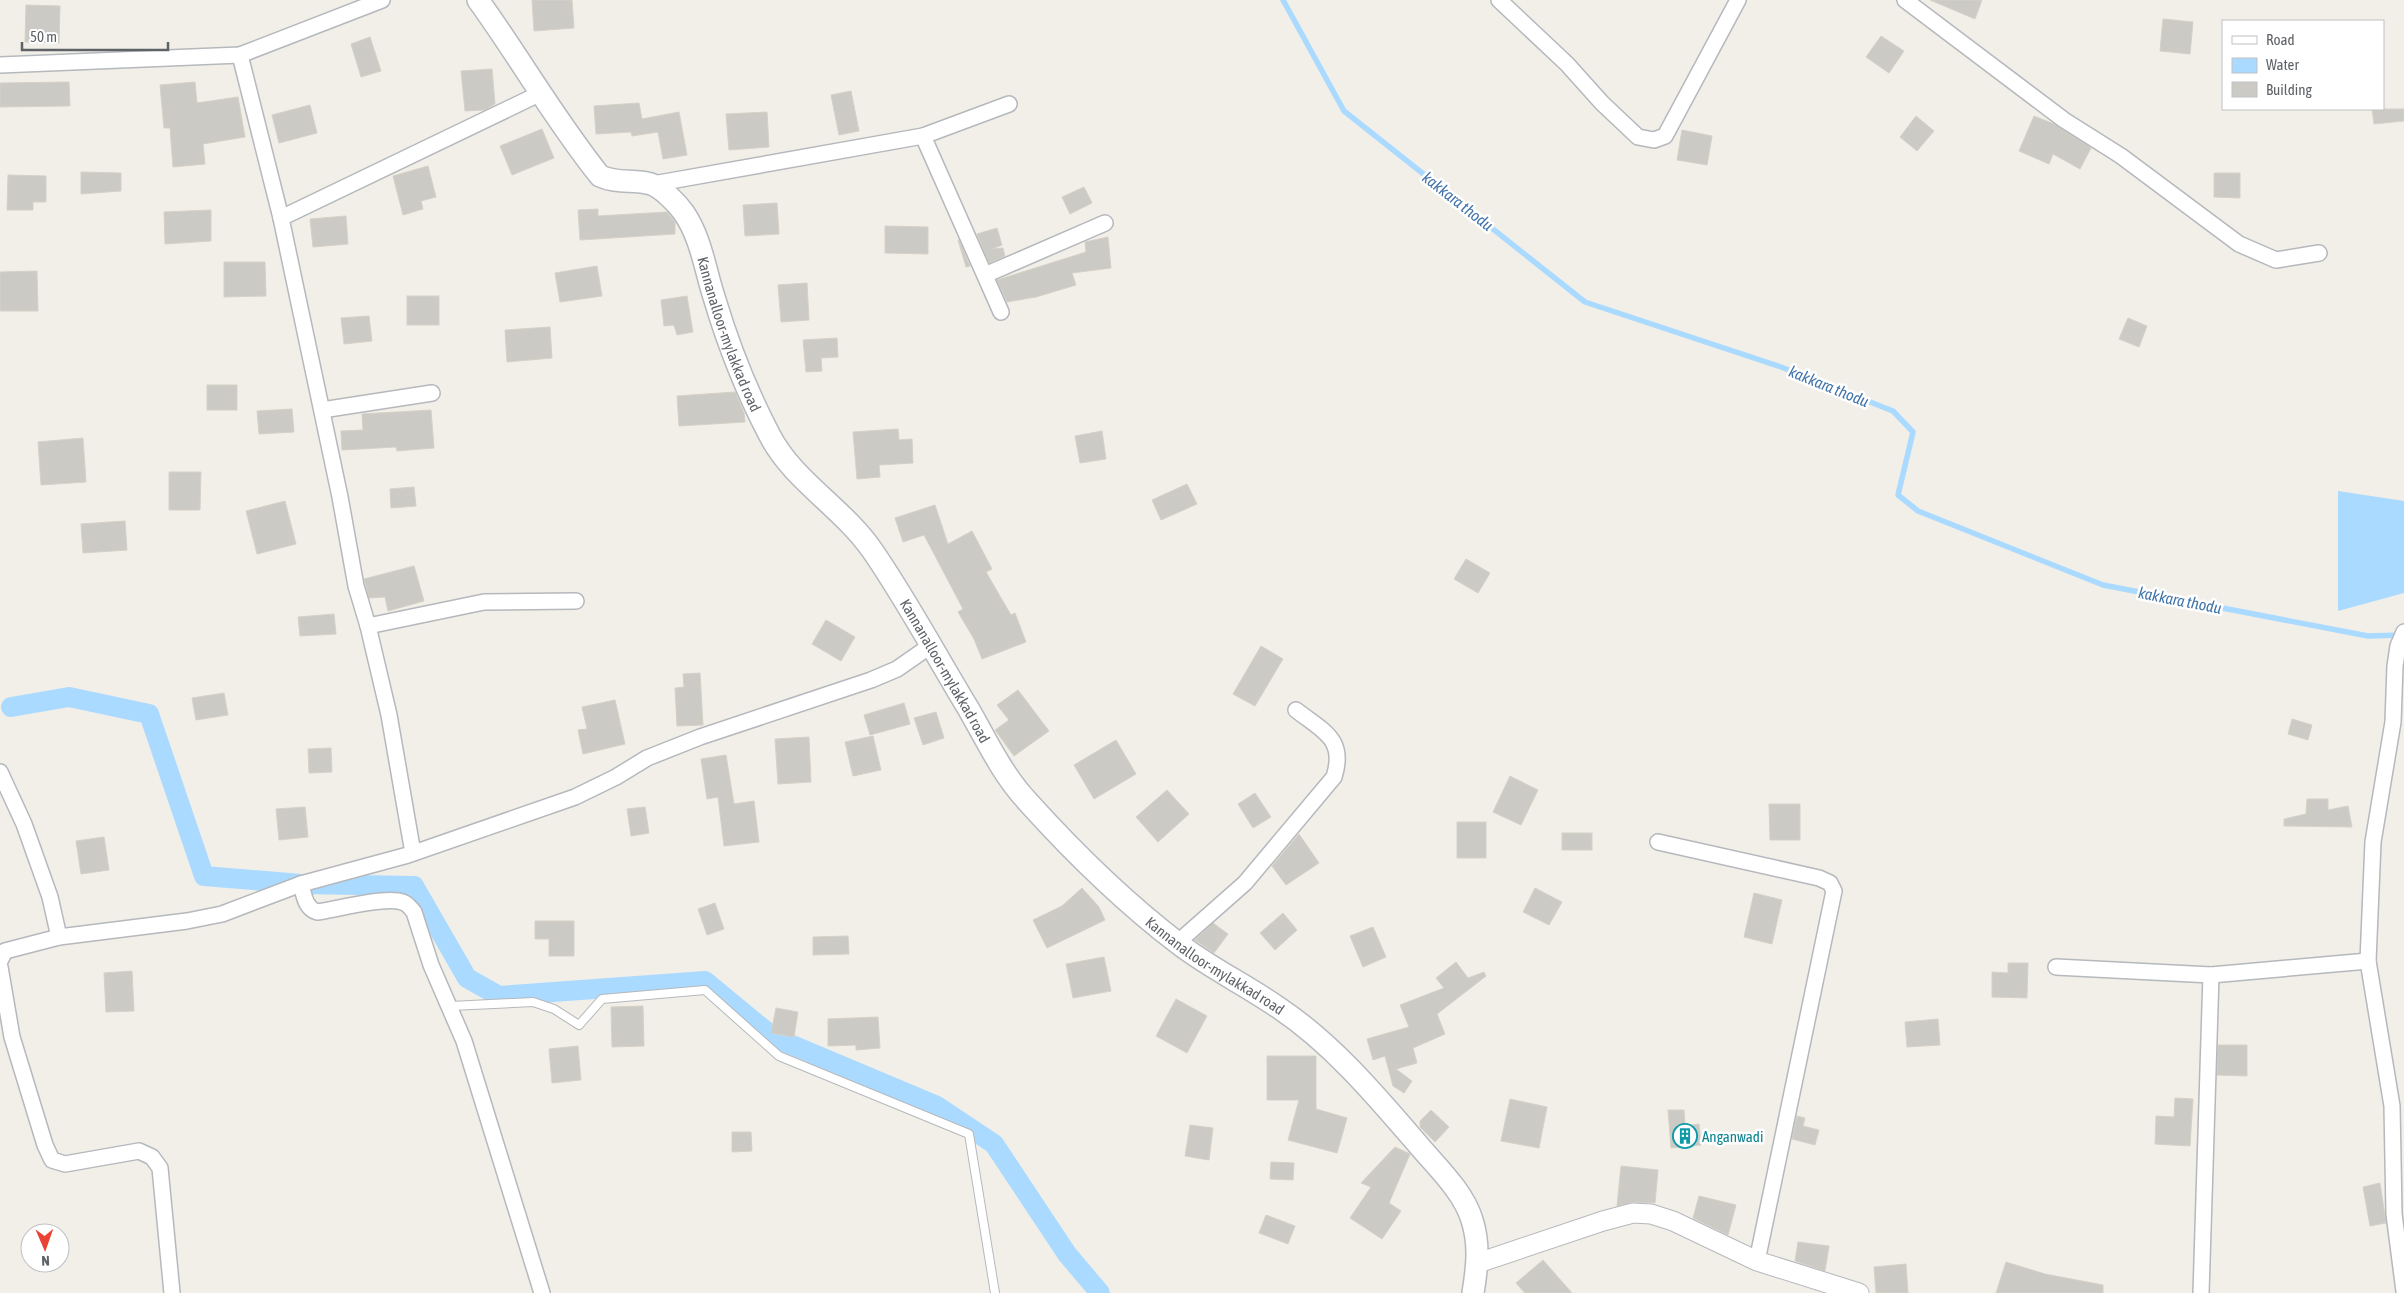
<svg xmlns="http://www.w3.org/2000/svg" width="2404" height="1293" font-family="'Asap Condensed',sans-serif">
	<rect width="100%" height="100%" fill="#f1efe8"/>
	<path fill="#aadaff" d="M 2338,491 L 2404,501 L 2404,593 L 2338,611 Z"/>
	<g fill="none" stroke-linecap="round" stroke-linejoin="round">
		<path stroke="#aadaff" stroke-width="5.5" d="M 1283,0 L 1344,111 L 1585,302 L 1781,367 L 1893,411 L 1913,432 L 1898,495 L 1918,511 L 2103,585 L 2368,636 L 2402,635"/>
		<path stroke="#aadaff" stroke-width="20" d="M 11,707 L 69,697 L 149,714 L 204,876 L 301,884 L 414,886 L 467,978 L 499,996 L 705,981 L 773,1037 L 937,1106 L 994,1144 L 1067,1254 L 1100,1293"/>
	</g>
	<g fill="#cccac5" stroke="#d6d1c6">
		<path d="M 532,0 L 572,0 L 574,28 L 534,31 Z"/>
		<path d="M 1930,0 L 1982,0 L 1975,19 Z"/>
		<path d="M 26,5 L 60,6 L 59,43 L 25,42 Z"/>
		<path d="M 2163,19 L 2193,22 L 2190,54 L 2160,51 Z"/>
		<path d="M 1881,36 L 1904,51 L 1889,73 L 1866,57 Z"/>
		<path d="M 370,37 L 381,71 L 361,77 L 351,44 Z"/>
		<path d="M 492,69 L 495,104 L 485,110 L 465,111 L 461,71 Z"/>
		<path d="M 69,82 L 70,106 L 0,107 L 0,83 Z"/>
		<path d="M 195,82 L 197,103 L 238,97 L 245,137 L 203,144 L 205,164 L 173,167 L 170,128 L 164,128 L 160,85 Z"/>
		<path d="M 851,91 L 859,131 L 839,135 L 831,95 Z"/>
		<path d="M 639,103 L 642,119 L 679,112 L 687,155 L 663,159 L 658,132 L 632,136 L 631,132 L 596,134 L 594,106 Z"/>
		<path d="M 310,105 L 317,133 L 279,143 L 272,115 Z"/>
		<path d="M 2372,109 L 2404,109 L 2404,121 L 2374,124 Z"/>
		<path d="M 767,112 L 769,147 L 729,150 L 726,114 Z"/>
		<path d="M 1916,116 L 1934,131 L 1917,151 L 1900,137 Z"/>
		<path d="M 2034,116 L 2054,124 L 2091,148 L 2080,169 L 2053,154 L 2049,164 L 2019,151 Z"/>
		<path d="M 542,129 L 554,158 L 512,175 L 500,146 Z"/>
		<path d="M 1682,130 L 1712,136 L 1707,165 L 1677,160 Z"/>
		<path d="M 428,166 L 436,197 L 421,201 L 423,209 L 403,215 L 393,176 Z"/>
		<path d="M 81,172 L 121,173 L 121,191 L 81,194 Z"/>
		<path d="M 2214,173 L 2240,173 L 2240,198 L 2214,197 Z"/>
		<path d="M 8,175 L 46,176 L 46,202 L 33,202 L 33,210 L 7,210 Z"/>
		<path d="M 1084,187 L 1092,203 L 1070,214 L 1062,197 Z"/>
		<path d="M 777,203 L 779,234 L 745,236 L 743,205 Z"/>
		<path d="M 598,209 L 598,216 L 667,212 L 675,222 L 675,234 L 580,240 L 578,210 Z"/>
		<path d="M 211,210 L 211,241 L 165,244 L 164,212 Z"/>
		<path d="M 346,216 L 348,244 L 313,247 L 310,219 Z"/>
		<path d="M 885,226 L 928,227 L 928,254 L 885,253 Z"/>
		<path d="M 997,228 L 1002,245 L 992,249 L 1003,248 L 1005,256 L 989,263 L 977,234 Z"/>
		<path d="M 1108,237 L 1111,268 L 1072,273 L 1076,285 L 1036,297 L 1007,302 L 997,280 L 1086,252 L 1085,242 Z"/>
		<path d="M 958,240 L 959,240 L 970,266 L 966,267 Z"/>
		<path d="M 224,262 L 265,262 L 266,296 L 224,297 Z"/>
		<path d="M 597,266 L 602,296 L 560,302 L 555,273 Z"/>
		<path d="M 37,271 L 38,311 L 0,311 L 0,272 Z"/>
		<path d="M 807,283 L 809,320 L 781,322 L 778,285 Z"/>
		<rect x="407" y="296" width="32" height="29"/>
		<path d="M 687,296 L 693,332 L 677,335 L 674,325 L 664,326 L 661,300 Z"/>
		<path d="M 369,316 L 372,341 L 344,344 L 341,318 Z"/>
		<path d="M 2128,318 L 2147,326 L 2139,347 L 2119,339 Z"/>
		<path d="M 550,327 L 552,358 L 507,362 L 505,330 Z"/>
		<path d="M 837,338 L 838,357 L 821,358 L 822,371 L 806,372 L 803,340 Z"/>
		<rect x="207" y="385" width="30" height="25"/>
		<path d="M 735,392 L 744,413 L 745,422 L 679,426 L 677,396 Z"/>
		<path d="M 292,409 L 294,432 L 259,434 L 257,411 Z"/>
		<path d="M 431,410 L 434,448 L 397,451 L 396,447 L 342,450 L 341,431 L 363,430 L 362,414 Z"/>
		<path d="M 898,429 L 899,440 L 912,439 L 913,463 L 879,465 L 880,477 L 857,479 L 853,432 Z"/>
		<path d="M 1102,431 L 1106,459 L 1080,463 L 1075,436 Z"/>
		<path d="M 83,438 L 86,482 L 41,485 L 38,442 Z"/>
		<path d="M 169,472 L 201,472 L 200,510 L 169,510 Z"/>
		<path d="M 1187,484 L 1197,504 L 1161,520 L 1152,500 Z"/>
		<path d="M 414,487 L 416,506 L 391,508 L 390,489 Z"/>
		<path d="M 285,501 L 296,544 L 257,554 L 246,511 Z"/>
		<path d="M 935,505 L 948,544 L 972,531 L 992,569 L 986,572 L 1011,615 L 1015,613 L 1026,642 L 982,659 L 974,639 L 958,612 L 963,609 L 924,535 L 903,542 L 895,518 Z"/>
		<path d="M 125,521 L 127,550 L 83,553 L 81,524 Z"/>
		<path d="M 1466,559 L 1490,573 L 1478,593 L 1454,579 Z"/>
		<path d="M 414,566 L 424,601 L 388,611 L 385,597 L 369,598 L 364,579 Z"/>
		<path d="M 334,614 L 336,634 L 300,636 L 298,617 Z"/>
		<path d="M 826,620 L 855,637 L 841,661 L 812,644 Z"/>
		<path d="M 1261,646 L 1283,659 L 1255,706 L 1233,694 Z"/>
		<path d="M 700,673 L 703,725 L 677,726 L 675,688 L 684,687 L 683,674 Z"/>
		<path d="M 1018,690 L 1049,731 L 1014,756 L 995,730 L 1009,720 L 997,705 Z"/>
		<path d="M 224,693 L 228,715 L 196,720 L 192,698 Z"/>
		<path d="M 615,700 L 625,744 L 583,754 L 578,730 L 587,729 L 582,707 Z"/>
		<path d="M 904,703 L 910,724 L 870,735 L 864,715 Z"/>
		<path d="M 936,712 L 944,738 L 923,745 L 914,718 Z"/>
		<path d="M 2292,719 L 2312,725 L 2308,740 L 2288,734 Z"/>
		<path d="M 873,736 L 881,770 L 853,776 L 845,742 Z"/>
		<path d="M 809,737 L 811,782 L 778,784 L 775,739 Z"/>
		<path d="M 1116,740 L 1136,774 L 1094,799 L 1074,765 Z"/>
		<path d="M 331,748 L 332,772 L 309,773 L 308,749 Z"/>
		<path d="M 726,755 L 734,804 L 754,801 L 759,842 L 724,846 L 718,797 L 707,799 L 701,759 Z"/>
		<path d="M 1510,776 L 1538,790 L 1521,825 L 1493,812 Z"/>
		<path d="M 1167,790 L 1189,814 L 1158,842 L 1136,817 Z"/>
		<path d="M 1255,793 L 1271,817 L 1253,828 L 1238,804 Z"/>
		<path d="M 2307,799 L 2328,799 L 2328,810 L 2348,806 L 2352,827 L 2284,826 L 2284,819 L 2306,814 Z"/>
		<path d="M 1769,804 L 1800,804 L 1800,840 L 1770,840 Z"/>
		<path d="M 305,807 L 308,837 L 279,840 L 276,809 Z"/>
		<path d="M 645,807 L 649,833 L 631,836 L 627,809 Z"/>
		<rect x="1457" y="822" width="29" height="36"/>
		<rect x="1562" y="833" width="30" height="17"/>
		<path d="M 1299,834 L 1319,863 L 1286,885 L 1272,866 Z"/>
		<path d="M 104,837 L 109,870 L 81,874 L 76,841 Z"/>
		<path d="M 1082,888 L 1099,907 L 1105,920 L 1047,948 L 1033,920 L 1062,906 Z"/>
		<path d="M 1535,888 L 1562,902 L 1549,925 L 1523,912 Z"/>
		<path d="M 1754,893 L 1782,900 L 1772,944 L 1744,937 Z"/>
		<path d="M 715,903 L 724,929 L 707,935 L 698,909 Z"/>
		<path d="M 1283,913 L 1297,930 L 1275,950 L 1260,933 Z"/>
		<path d="M 535,921 L 574,921 L 574,956 L 549,956 L 549,939 L 535,939 Z"/>
		<path d="M 1213,923 L 1228,934 L 1214,953 L 1195,940 Z"/>
		<path d="M 1373,927 L 1386,957 L 1363,967 L 1350,936 Z"/>
		<path d="M 848,936 L 849,954 L 813,955 L 813,937 Z"/>
		<path d="M 1104,957 L 1111,991 L 1073,998 L 1066,964 Z"/>
		<path d="M 1456,962 L 1468,978 L 1484,972 L 1486,976 L 1437,1014 L 1445,1034 L 1413,1048 L 1417,1063 L 1396,1069 L 1412,1081 L 1404,1093 L 1393,1086 L 1385,1056 L 1373,1060 L 1367,1039 L 1409,1027 L 1400,1005 L 1444,988 L 1436,978 Z"/>
		<path d="M 2008,963 L 2028,963 L 2027,998 L 1992,997 L 1992,972 L 2008,973 Z"/>
		<path d="M 132,971 L 134,1011 L 106,1012 L 104,973 Z"/>
		<path d="M 1176,999 L 1207,1016 L 1187,1053 L 1156,1036 Z"/>
		<path d="M 643,1006 L 644,1046 L 612,1047 L 611,1007 Z"/>
		<path d="M 776,1008 L 798,1012 L 794,1037 L 771,1033 Z"/>
		<path d="M 878,1017 L 880,1048 L 856,1050 L 856,1045 L 828,1046 L 828,1019 Z"/>
		<path d="M 1938,1019 L 1940,1045 L 1907,1047 L 1905,1022 Z"/>
		<path d="M 2218,1045 L 2247,1045 L 2247,1076 L 2217,1075 Z"/>
		<path d="M 578,1046 L 581,1080 L 552,1083 L 549,1049 Z"/>
		<path d="M 1267,1056 L 1316,1056 L 1316,1109 L 1347,1118 L 1337,1153 L 1288,1140 L 1299,1100 L 1267,1100 Z"/>
		<path d="M 2175,1098 L 2193,1099 L 2190,1146 L 2155,1144 L 2156,1116 L 2174,1117 Z"/>
		<path d="M 1510,1099 L 1547,1107 L 1539,1148 L 1501,1141 Z"/>
		<path d="M 1431,1110 L 1449,1127 L 1435,1142 L 1420,1127 L 1420,1121 Z"/>
		<path d="M 1668,1110 L 1684,1110 L 1685,1126 L 1699,1124 L 1701,1145 L 1671,1148 Z"/>
		<path d="M 1797,1116 L 1805,1118 L 1803,1126 L 1819,1130 L 1815,1145 L 1792,1139 Z"/>
		<path d="M 1190,1125 L 1213,1128 L 1209,1160 L 1185,1156 Z"/>
		<path d="M 732,1132 L 751,1132 L 752,1151 L 732,1152 Z"/>
		<path d="M 1395,1147 L 1410,1154 L 1389,1203 L 1401,1211 L 1382,1239 L 1350,1218 L 1371,1187 L 1361,1183 Z"/>
		<path d="M 1271,1162 L 1294,1163 L 1293,1180 L 1270,1179 Z"/>
		<path d="M 1621,1166 L 1658,1170 L 1655,1203 L 1633,1202 L 1617,1206 Z"/>
		<path d="M 2380,1183 L 2386,1223 L 2370,1226 L 2363,1187 Z"/>
		<path d="M 1699,1196 L 1736,1205 L 1728,1235 L 1693,1218 Z"/>
		<path d="M 1266,1215 L 1295,1226 L 1288,1244 L 1259,1233 Z"/>
		<path d="M 1798,1242 L 1829,1246 L 1825,1271 L 1795,1261 Z"/>
		<path d="M 1543,1260 L 1572,1293 L 1525,1293 L 1516,1283 Z"/>
		<path d="M 2006,1262 L 2045,1274 L 2103,1285 L 2103,1293 L 1996,1293 Z"/>
		<path d="M 1906,1264 L 1908,1293 L 1876,1293 L 1874,1267 Z"/>
	</g>
	<g fill="none" stroke-linecap="round" stroke-linejoin="round">
		<defs>
			<path id="service" d="M 451,1006 L 533,1002 L 554,1009 L 579,1025 L 602,999 L 705,990 L 779,1056 L 969,1134 L 995,1293"/>
			<g id="minor">
				<path d="M 1499,0 L 1567,64 L 1602,103 L 1638,137 L 1654,140 L 1665,136 L 1738,0"/>
				<path d="M 1905,0 L 2064,120 L 2121,156 L 2239,244 L 2276,260 L 2319,253"/>
				<path d="M 240,55 L 281,218 L 340,497 L 356,586 L 368,626 L 389,715 L 413,853"/>
				<path d="M 0,65 L 240,55 L 382,0"/>
				<path d="M 923,136 L 1001,312"/>
				<path d="M 653,184 L 923,136 L 1009,104"/>
				<path d="M 281,218 L 541,93"/>
				<path d="M 985,275 L 1105,223"/>
				<path d="M 322,410 L 432,393"/>
				<path d="M 368,626 L 484,602 L 576,601"/>
				<path d="M 2404,632 L 2398,646 L 2395,666 L 2393,722 L 2373,842 L 2368,961 L 2392,1106 L 2394,1214 L 2404,1291"/>
				<path d="M 0,772 L 24,824 L 50,897 L 59,937"/>
				<path d="M 1658,842 L 1819,878 L 1830,883 L 1834,891 L 1757,1261"/>
				<path d="M 301,884 C 304,895 305,908 317,912 C 338,909 377,898 398,901 C 406,902 409,906 414,912 L 431,965 L 464,1041 L 542,1293"/>
				<path d="M 1177,943 L 1245,883 L 1334,777 C 1346,739 1323,731 1296,710"/>
				<path d="M 0,961 L 5,951 L 59,937 L 187,921 L 222,914 L 301,884 L 408,855 L 575,797 L 616,777 L 647,758 L 700,737 L 871,680 L 897,669 L 930,646"/>
				<path d="M 0,967 L 12,1037 L 45,1145 L 52,1160 L 65,1164 L 139,1151 L 152,1157 L 160,1168 L 172,1293"/>
				<path d="M 2056,967 L 2211,975 L 2368,961"/>
				<path d="M 2201,1293 L 2211,975"/>
			</g>
			<path id="tertiary" d="M 1478,1263 L 1603,1221 L 1633,1213 L 1651,1214 L 1673,1221 L 1757,1261 L 1859,1293"/>
			<g id="secondary">
				<path id="s1" d="M 478,0 C 520,58 555,120 600,176 C 617,184 634,179 651,184 C 662,188 677,203 684,213 C 701,238 705,269 714,297 C 728,344 746,390 769,434 C 792,480 842,507 872,550 C 906,599 937,657 968,708 C 987,741 1002,774 1028,802 C 1074,853 1124,902 1179,944 C 1210,968 1246,985 1279,1008 C 1334,1045 1378,1098 1421,1148 C 1439,1169 1464,1193 1472,1220 C 1480,1245 1477,1268 1473,1293"/>
			</g>
		</defs>
		<use href="#service" stroke="#b5b8bc" stroke-width="10"/>
		<use href="#minor" stroke="#b5b8bc" stroke-width="18"/>
		<use href="#tertiary" stroke="#b5b8bc" stroke-width="21"/>
		<use href="#secondary" stroke="#b6babf" stroke-width="24"/>
		<use href="#service" stroke="#fff" stroke-width="8"/>
		<use href="#minor" stroke="#fff" stroke-width="15"/>
		<use href="#tertiary" stroke="#fff" stroke-width="19"/>
		<use href="#secondary" stroke="#fff" stroke-width="21"/>
	</g>
	<defs>
		<symbol id="building-ring" viewBox="-11 -11 22 22"><circle r="9.5" fill="#fff" stroke="#0f9aa8" stroke-width="1.5"/><path d="M-4-6H4V6H1V3H-1V6H-4ZM-2.5-4.3h1.7v1.8h-1.7ZM.8-4.3h1.7v1.8H.8ZM-2.5-1h1.7V.8h-1.7ZM.8-1h1.7V.8H.8Z" fill="#0f9aa8"/></symbol>
	</defs>
	<g fill-rule="evenodd">
		<use href="#building-ring" x="1671" y="1122" width="28" height="28"/>
	</g>
	<g text-anchor="middle" dominant-baseline="central" stroke-width="5" stroke-linejoin="round" paint-order="stroke">
		<g font-size="15" fill="#5f6368" stroke="#fff">
			<text stroke="none"><textPath href="#s1" startOffset="440">Kannanalloor-mylakkad road</textPath></text>
			<text stroke="none"><textPath href="#s1" startOffset="845">Kannanalloor-mylakkad road</textPath></text>
			<text stroke="none"><textPath href="#s1" startOffset="1250">Kannanalloor-mylakkad road</textPath></text>
		</g>
		<g font-size="15" fill="#0d838f" stroke="#fff" text-anchor="start">
			<text x="1702" y="1136">Anganwadi</text>
		</g>
		<g font-size="16" font-style="italic" fill="#4174aa" stroke="#fff">
			<text transform="translate(1458 201) rotate(38)">kakkara thodu</text>
			<text transform="translate(1829 386) rotate(22)">kakkara thodu</text>
			<text transform="translate(2180 600) rotate(11)">kakkara thodu</text>
		</g>
	</g>
	<rect x="2222" y="20" width="162" height="90" fill="#ffffff" stroke="#bfc1c3"/>
	<rect x="2232" y="36" width="25" height="8" fill="#ffffff" stroke="#bfc1c3"/>
	<text x="2266" y="45" font-size="15" fill="#5f6368">Road</text>
	<rect x="2232" y="58" width="25" height="15" fill="#aadaff" stroke="#bfc1c3"/>
	<text x="2266" y="70" font-size="15" fill="#5f6368">Water</text>
	<rect x="2232" y="82" width="25" height="15" fill="#cccac5" stroke="#bfc1c3"/>
	<text x="2266" y="95" font-size="15" fill="#5f6368">Building</text>
	<g transform="translate(45 1248) rotate(178)"><circle r="24" fill="#ffffff" stroke="#bfc1c3"/>
	<path d="M0-4L9 19L0 12L-9 19Z" fill="#ea4335"/>
	<text y="-8" font-size="14" font-weight="bold" text-anchor="middle" fill="#5f6368">N</text>
	</g>
	<path d="M22 42v8h146v-8" fill="none" stroke="#5f6368" stroke-width="2.5"/>
	<text x="30" y="42" font-size="15" fill="#5f6368" stroke="#ffffff" stroke-width="4" paint-order="stroke">50 m</text>
</svg>
